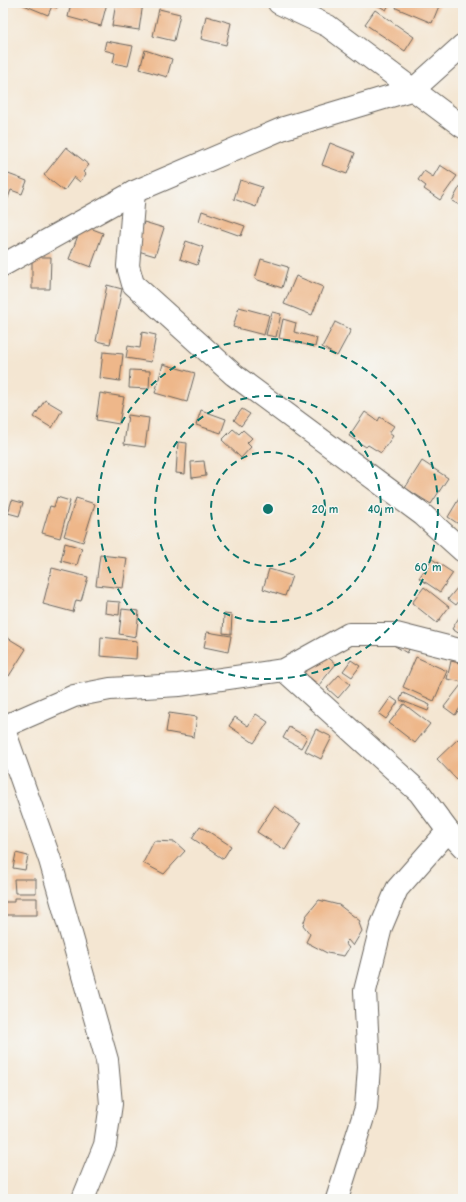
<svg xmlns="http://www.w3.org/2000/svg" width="466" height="1202" font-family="'Comic Neue',sans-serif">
	<rect width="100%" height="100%" fill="#f6f6f2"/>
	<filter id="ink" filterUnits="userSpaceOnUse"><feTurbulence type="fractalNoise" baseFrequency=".025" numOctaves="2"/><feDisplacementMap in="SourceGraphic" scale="8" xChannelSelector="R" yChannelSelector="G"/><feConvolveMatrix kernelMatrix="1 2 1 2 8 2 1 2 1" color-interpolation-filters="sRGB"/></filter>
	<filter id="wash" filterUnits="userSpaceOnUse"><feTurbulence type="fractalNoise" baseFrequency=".012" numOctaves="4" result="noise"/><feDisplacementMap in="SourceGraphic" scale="16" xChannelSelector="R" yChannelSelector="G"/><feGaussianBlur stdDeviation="0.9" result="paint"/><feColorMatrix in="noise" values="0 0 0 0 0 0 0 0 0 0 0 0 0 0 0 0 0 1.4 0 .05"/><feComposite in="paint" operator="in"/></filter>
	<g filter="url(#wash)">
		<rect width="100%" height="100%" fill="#f4e6d2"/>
		<g id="blocks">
			<g fill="#eeb78a">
				<path d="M 19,3 L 59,3 L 57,8 L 52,6 L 48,15 Z"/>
				<path d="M 71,3 L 107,3 L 101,26 L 68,17 Z"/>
				<path d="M 116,3 L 143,3 L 139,30 L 112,26 Z"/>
				<path d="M 374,3 L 390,3 L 386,10 Z"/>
				<path d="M 398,3 L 431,3 L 439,6 L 432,23 L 396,8 Z"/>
				<path d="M 159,9 L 180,14 L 174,41 L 153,36 Z"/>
				<path d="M 375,10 L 414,37 L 405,51 L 365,24 Z"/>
				<path d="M 206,16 L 231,23 L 226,45 L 201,39 Z"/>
				<path d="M 106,41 L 133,46 L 128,66 L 113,63 L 115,53 L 104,50 Z"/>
				<path d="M 145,50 L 172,59 L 167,77 L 140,69 Z"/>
				<path d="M 330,143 L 355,153 L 347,174 L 322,165 Z"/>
				<path d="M 66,147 L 89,165 L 83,172 L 86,174 L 80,182 L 74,177 L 64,191 L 44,175 Z"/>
				<path d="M 440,165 L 457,176 L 440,200 L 424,189 L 426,186 L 418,180 L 424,171 L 433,177 Z"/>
				<path d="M 3,172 L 27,181 L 22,194 L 11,190 L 3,211 Z"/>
				<path d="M 240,180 L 262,187 L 256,207 L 234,199 Z"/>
				<path d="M 463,181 L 463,207 L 452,201 Z"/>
				<path d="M 202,211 L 245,226 L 241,236 L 199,221 Z"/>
				<path d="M 144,222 L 164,228 L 155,256 L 135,250 Z"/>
				<path d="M 82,225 L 103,233 L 91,267 L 69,259 Z"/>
				<path d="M 186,241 L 203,247 L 197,265 L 180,259 Z"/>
				<path d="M 32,257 L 51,257 L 50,289 L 32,289 Z"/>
				<path d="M 261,259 L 288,267 L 282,288 L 255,279 Z"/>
				<path d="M 296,276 L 323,287 L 312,315 L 284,304 Z"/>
				<path d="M 107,285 L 122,289 L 110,344 L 96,341 Z"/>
				<path d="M 239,307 L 269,315 L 264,335 L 233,327 Z"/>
				<path d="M 272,312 L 281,314 L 276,337 L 266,335 Z"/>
				<path d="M 283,319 L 296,323 L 294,332 L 317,338 L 315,347 L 279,338 Z"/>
				<path d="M 335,322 L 351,330 L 337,356 L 322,347 Z"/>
				<path d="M 142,332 L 156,335 L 151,362 L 126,358 L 128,346 L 140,348 Z"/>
				<path d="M 103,352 L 123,354 L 120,381 L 100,378 Z"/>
				<path d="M 163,364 L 195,373 L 187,402 L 155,393 Z"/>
				<path d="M 130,370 L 150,371 L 149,389 L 129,388 Z"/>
				<path d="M 100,393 L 124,397 L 119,424 L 96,420 Z"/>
				<path d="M 45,400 L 62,410 L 52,428 L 34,417 Z"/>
				<path d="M 242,409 L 250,414 L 241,426 L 234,420 Z"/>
				<path d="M 201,410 L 226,419 L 221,433 L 196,425 Z"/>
				<path d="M 365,412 L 378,421 L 380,417 L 394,426 L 389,433 L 393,436 L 381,453 L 368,445 L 366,447 L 349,436 Z"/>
				<path d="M 128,415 L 149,418 L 145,447 L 124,444 Z"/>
				<path d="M 233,429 L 239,434 L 243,430 L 252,438 L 247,443 L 251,447 L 241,458 L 222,440 Z"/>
				<path d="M 178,442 L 187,443 L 185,474 L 176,473 Z"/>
				<path d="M 204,461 L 206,476 L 192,478 L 191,462 Z"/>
				<path d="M 422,461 L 448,478 L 431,504 L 405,488 Z"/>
				<path d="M 463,492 L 463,527 L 448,517 Z"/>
				<path d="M 57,497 L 70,501 L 60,538 L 42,533 L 50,506 L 54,507 Z"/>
				<path d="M 76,498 L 95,504 L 83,542 L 64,536 Z"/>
				<path d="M 12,500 L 23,503 L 19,516 L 8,513 Z"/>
				<path d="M 65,543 L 82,548 L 77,565 L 61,561 Z"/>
				<path d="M 100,555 L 127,558 L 123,588 L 96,585 Z"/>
				<path d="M 432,559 L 453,573 L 440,592 L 419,578 Z"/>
				<path d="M 52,568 L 88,577 L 81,601 L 76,600 L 73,612 L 43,604 Z"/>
				<path d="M 269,569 L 292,576 L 285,596 L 263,589 Z"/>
				<path d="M 463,581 L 463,596 L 456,605 L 448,599 Z"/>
				<path d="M 424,587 L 449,607 L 437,623 L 412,603 Z"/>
				<path d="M 106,601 L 120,602 L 119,615 L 105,613 Z"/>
				<path d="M 122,609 L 139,611 L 136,637 L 119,634 Z"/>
				<path d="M 463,611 L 463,636 L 452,629 Z"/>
				<path d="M 224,614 L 232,615 L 231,634 L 223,633 Z"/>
				<path d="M 207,632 L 231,636 L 228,652 L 204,647 Z"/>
				<path d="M 3,635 L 26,649 L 9,676 L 3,673 Z"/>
				<path d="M 101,637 L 137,641 L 136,659 L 100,656 Z"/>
				<path d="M 390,643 L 411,646 L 407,653 Z"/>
				<path d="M 320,651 L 336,664 L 319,685 L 303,672 Z"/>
				<path d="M 416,657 L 447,671 L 434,701 L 403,687 Z"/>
				<path d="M 351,660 L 360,666 L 352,677 L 343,671 Z"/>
				<path d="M 451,661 L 463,664 L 463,682 L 447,679 Z"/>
				<path d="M 339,675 L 350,684 L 338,698 L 327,688 Z"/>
				<path d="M 461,685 L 463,686 L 463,704 L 455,715 L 444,707 Z"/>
				<path d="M 403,693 L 430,705 L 428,711 L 400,700 Z"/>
				<path d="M 391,697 L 398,702 L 386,719 L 379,714 Z"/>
				<path d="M 404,704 L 430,724 L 415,743 L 389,723 Z"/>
				<path d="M 169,713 L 197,717 L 194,737 L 166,732 Z"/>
				<path d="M 256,714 L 268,722 L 254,743 L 229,726 L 235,717 L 248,726 Z"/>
				<path d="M 289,727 L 307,737 L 301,748 L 283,738 Z"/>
				<path d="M 316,729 L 332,737 L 321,759 L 305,751 Z"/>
				<path d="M 458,739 L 463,743 L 463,775 L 457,780 L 437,759 Z"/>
				<path d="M 274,806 L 301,824 L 285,850 L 257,832 Z"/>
				<path d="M 200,826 L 231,846 L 223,859 L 192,838 Z"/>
				<path d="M 154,841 L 175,842 L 185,851 L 164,874 L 143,863 Z"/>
				<path d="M 16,853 L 28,856 L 25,870 L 13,868 Z"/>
				<path d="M 14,879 L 36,879 L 36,893 L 15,893 Z"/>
				<path d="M 14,898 L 37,898 L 37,915 L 3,915 L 3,902 L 14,902 Z"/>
				<path d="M 319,900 L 339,905 L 360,921 L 359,923 L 362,931 L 353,946 L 348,940 L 345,943 L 349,948 L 344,956 L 327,953 L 306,942 L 310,934 L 303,925 L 306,916 Z"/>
			</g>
		</g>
	</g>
	<g filter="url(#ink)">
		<use href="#blocks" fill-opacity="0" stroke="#68635c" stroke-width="1"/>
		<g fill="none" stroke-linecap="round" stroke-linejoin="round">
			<defs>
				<g id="minor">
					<path d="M 279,3 L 328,26 L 463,127"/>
					<path d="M 134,192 L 128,266 L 133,284 L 234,375 L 423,515 L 463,551"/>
					<path d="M 3,265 L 134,192 L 284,128 L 414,89 L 463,45"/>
					<path d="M 284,670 L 419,792 L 448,831 L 463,847"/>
					<path d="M 3,727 L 50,860 L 107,1060 L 111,1104 L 105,1145 L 83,1199"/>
					<path d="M 3,727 L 74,696 L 110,689 L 179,685 L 284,670 L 349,634 L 396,634 L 463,651"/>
					<path d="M 337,1199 L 366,1108 L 369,1067 L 365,991 L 381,927 L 397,889 L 448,831"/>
				</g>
			</defs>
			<use href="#minor" stroke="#68635c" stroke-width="24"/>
			<use href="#minor" stroke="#fff" stroke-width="22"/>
		</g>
	</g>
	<g fill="none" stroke="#0f766e" stroke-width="2" stroke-dasharray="7 5">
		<circle cx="268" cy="509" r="57"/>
		<circle cx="268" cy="509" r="113"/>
		<circle cx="268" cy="509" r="170"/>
	</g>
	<circle cx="268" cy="509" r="6" fill="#0f766e" stroke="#f6f6f2" stroke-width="2"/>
	<g font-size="12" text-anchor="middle" font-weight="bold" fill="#0f766e" stroke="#f6f6f2" stroke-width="3" stroke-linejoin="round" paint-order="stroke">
		<text x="325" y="513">20 m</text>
		<text x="381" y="513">40 m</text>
		<text x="428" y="571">60 m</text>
	</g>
	<rect width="466" height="1202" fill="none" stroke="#f6f6f2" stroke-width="16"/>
</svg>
